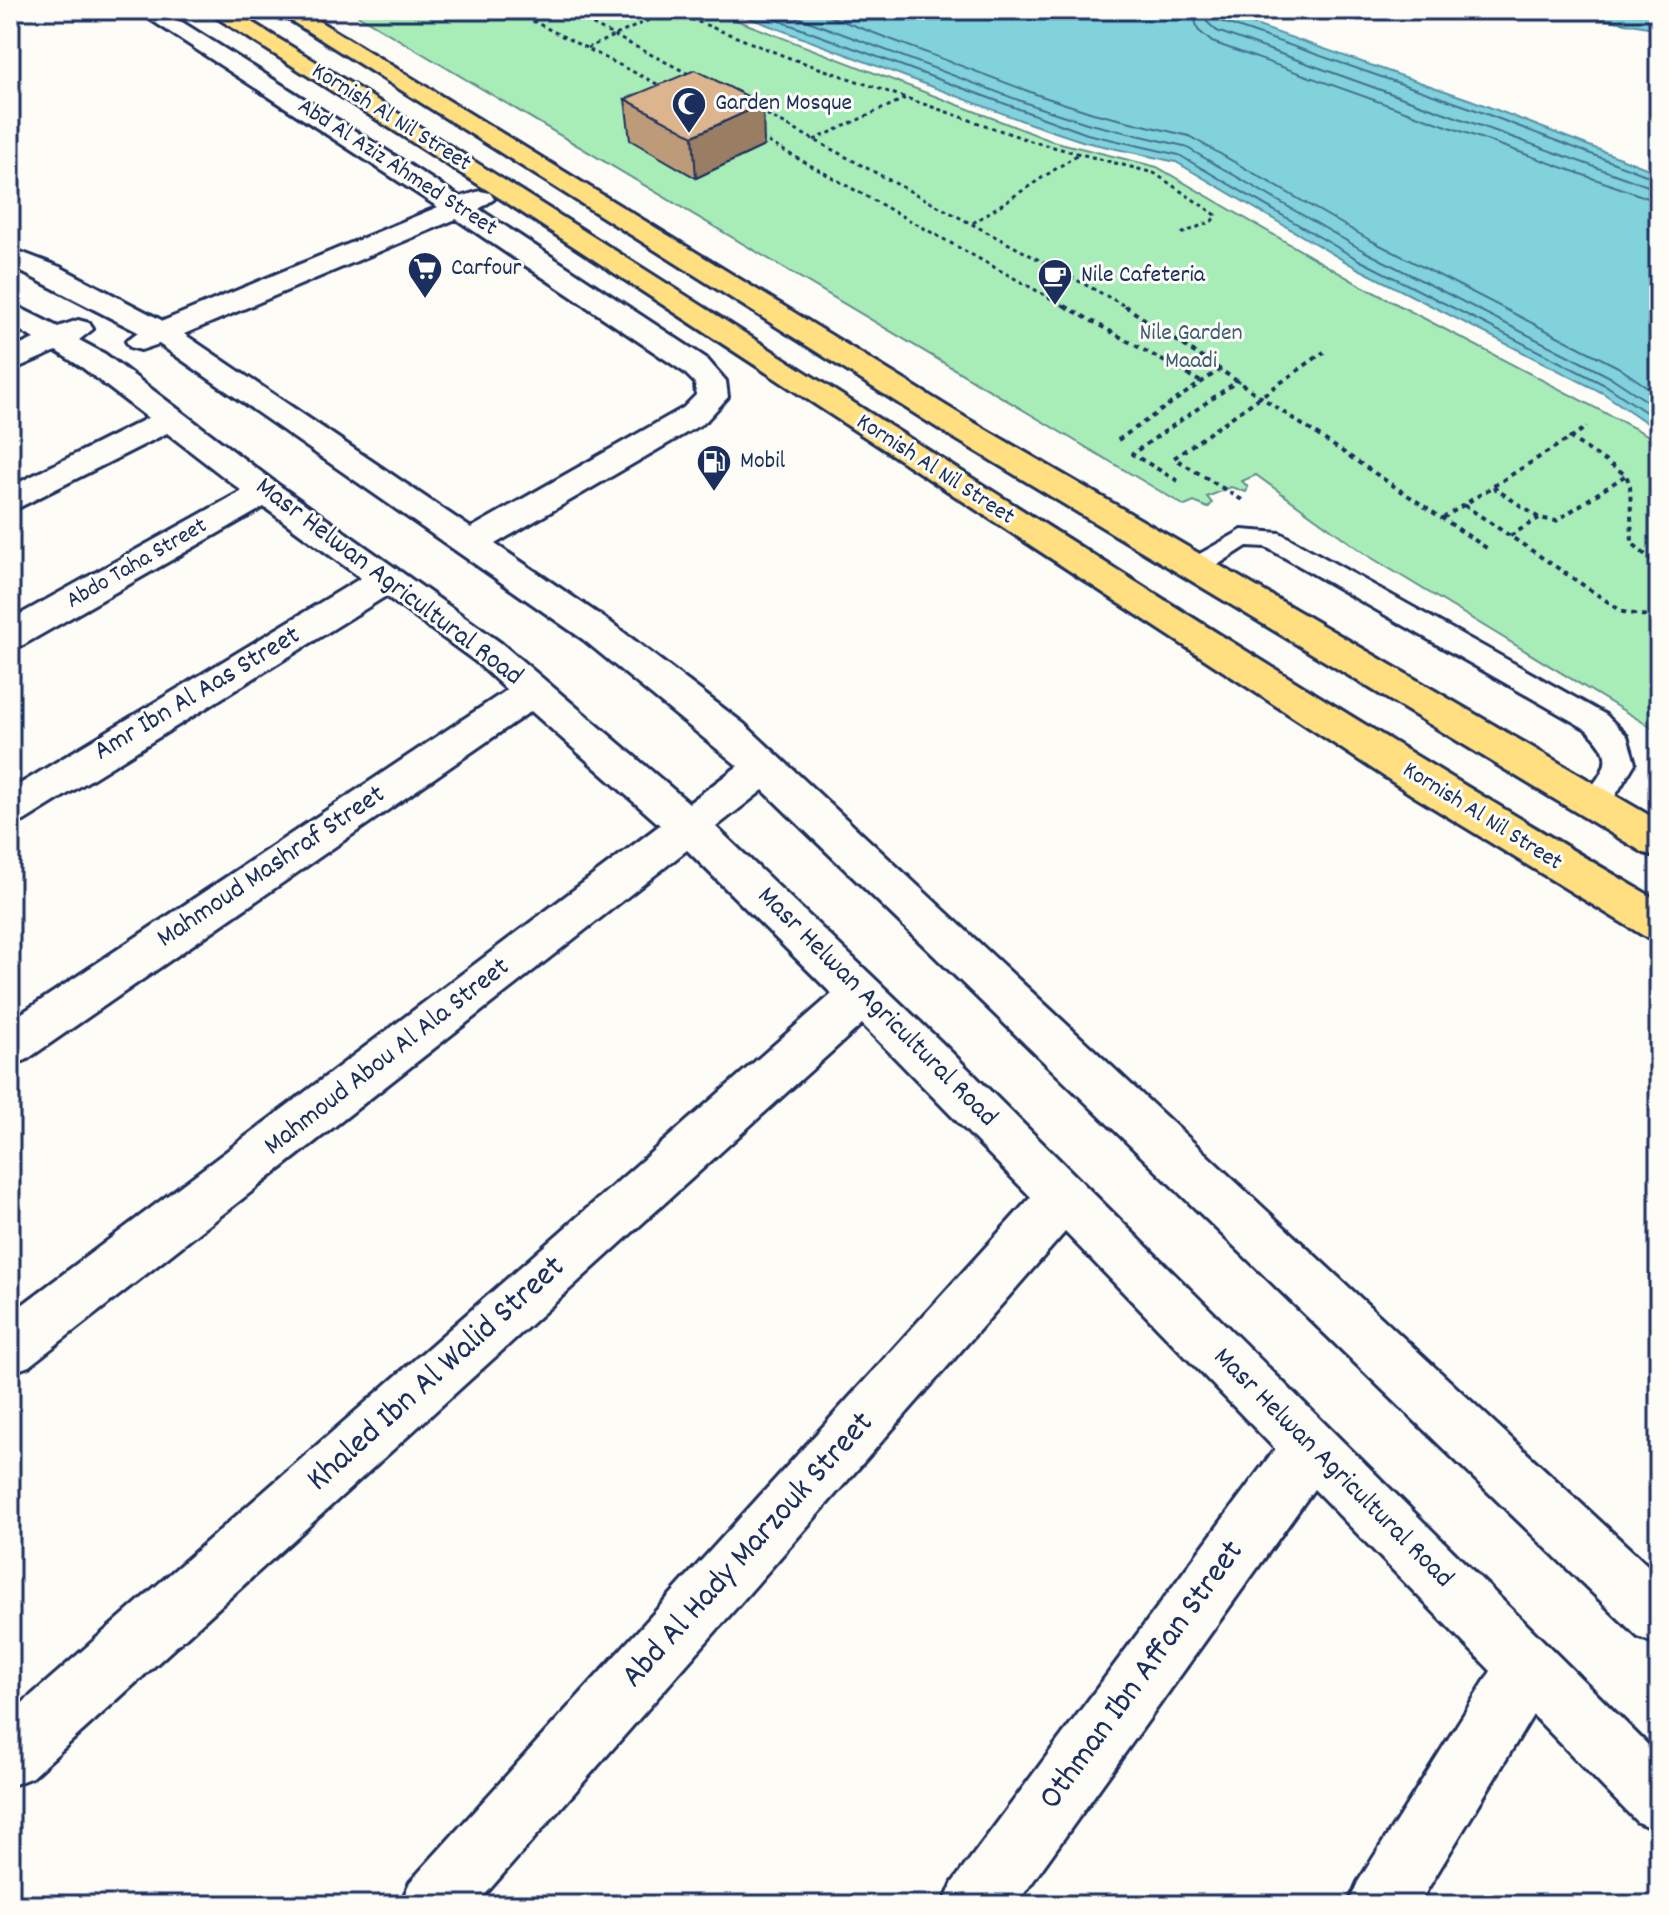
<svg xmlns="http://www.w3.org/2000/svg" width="1669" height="1915" font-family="Dekko,sans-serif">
	<rect width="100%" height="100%" fill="#fdfcf7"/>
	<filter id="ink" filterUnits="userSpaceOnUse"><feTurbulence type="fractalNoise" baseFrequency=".0125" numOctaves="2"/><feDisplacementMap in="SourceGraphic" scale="16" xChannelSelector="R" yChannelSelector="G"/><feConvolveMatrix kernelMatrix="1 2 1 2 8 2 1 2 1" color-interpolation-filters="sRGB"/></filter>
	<g filter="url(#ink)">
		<path fill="#a8edb8" stroke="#628e8b" stroke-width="2" d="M 349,10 L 710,10 L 1052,141 L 1157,167 L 1360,285 L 1659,441 L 1659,732 L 1367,555 L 1256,475 L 1242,481 L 1248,487 L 1246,492 L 1231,487 L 1207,497 L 1212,503 L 1208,508 L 1194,502 L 1185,506 Z"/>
		<g fill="#81d2db" stroke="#5891a9" stroke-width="2">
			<path d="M 728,10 L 1212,10 L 1471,100 L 1659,173 L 1659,431 L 1603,393 L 1355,267 L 1176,162 L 1085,142 L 1031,124 Z"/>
			<path d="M 1553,10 L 1659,10 L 1659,29 L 1558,11 Z"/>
		</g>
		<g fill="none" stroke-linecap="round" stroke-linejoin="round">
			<g stroke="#447090" stroke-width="2">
				<path d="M 750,10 L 1087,134 L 1179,155 L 1359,260 L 1607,386 L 1659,421"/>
				<path d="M 779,10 L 1037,107 L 1090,124 L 1184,146 L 1364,251 L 1612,378 L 1659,409"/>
				<path d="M 813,10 L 1041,96 L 1093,113 L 1189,136 L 1370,240 L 1618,367 L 1659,395"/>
				<path d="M 1192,10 L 1198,30 L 1212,42 L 1659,202"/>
				<path d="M 1204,10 L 1207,22 L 1217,31 L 1659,190"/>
				<path d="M 1214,10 L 1220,21 L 1468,107 L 1659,180"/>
			</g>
			<defs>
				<path id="lane" d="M 1242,530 L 1280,533 L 1606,715 L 1627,736 L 1635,763 L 1605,813 L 1595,816 L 1585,813 L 1580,805 C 1599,771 1623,763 1586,729 L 1266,547 L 1247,546 L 1205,573 L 1187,573 L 1183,567 L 1187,561 Z"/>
				<path id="street" d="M 136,10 L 163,10 L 460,197 L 480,191 L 490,193 L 494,199 L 479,209 L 706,358 L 726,381 L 728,397 L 705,422 L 495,544 L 610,622 L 744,724 L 1659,1576 L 1659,1645 L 1638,1637 L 763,790 L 716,827 L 941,1042 L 1659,1756 L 1659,1831 L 1637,1822 L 1533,1715 L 1418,1905 L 1348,1905 L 1358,1882 L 1491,1671 L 1314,1489 L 1016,1905 L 943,1905 L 953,1882 L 1275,1449 L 1065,1232 L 476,1905 L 400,1905 L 410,1882 L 1031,1197 L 862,1024 L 32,1777 L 10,1786 L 10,1714 L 832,994 L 687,850 L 29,1366 L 10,1373 L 10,1314 L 660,825 L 531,711 L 26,1060 L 10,1066 L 10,1021 L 507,690 L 475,661 L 386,596 L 24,821 L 10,826 L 10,790 L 361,578 L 264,507 L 23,645 L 10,649 L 10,620 L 242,491 L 167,433 L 10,512 L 10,487 L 148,418 L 83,368 L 56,351 L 10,371 L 10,350 L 34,339 L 10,324 L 10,303 L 58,327 L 78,320 L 89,323 L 93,329 L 79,340 L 105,354 L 277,484 L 501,643 L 689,803 L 738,766 L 584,640 L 159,344 L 141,350 L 130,347 L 126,341 L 138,332 L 10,266 L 10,248 L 60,267 L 163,321 L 438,207 ZM 456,219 L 684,372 L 695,383 L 696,395 L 683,408 L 471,528 L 184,334 Z"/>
				<g id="highway">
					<path d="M 205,10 L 232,10 C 709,304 1175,618 1659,901 L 1659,941 L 1644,936 L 1414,796 L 495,195 Z"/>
					<path d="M 274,10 L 301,10 L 966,418 L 1659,821 L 1659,857 L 1644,853 L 944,432 Z"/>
				</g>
			</defs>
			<use href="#lane" stroke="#1b2f5e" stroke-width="6"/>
			<use href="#street" stroke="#1b2f5e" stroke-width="6"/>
			<use href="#highway" stroke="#1b2f5e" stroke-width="6"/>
			<g stroke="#1b2f5e" stroke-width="3" stroke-dasharray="4 4" stroke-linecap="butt">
				<path d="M 511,10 L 663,87"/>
				<path d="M 564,10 L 691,75"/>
				<path d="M 668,10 L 787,57 L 1034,142 L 1154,173 L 1216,215 L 1212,221 L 1181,234"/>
				<path d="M 587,48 L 669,11"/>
				<path d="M 760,111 L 1129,308"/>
				<path d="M 761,138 L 1068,308"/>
				<path d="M 814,140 L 906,98"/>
				<path d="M 973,223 L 1077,155"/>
			</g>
			<g stroke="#1b2f5e" stroke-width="4" stroke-dasharray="5 5" stroke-linecap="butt">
				<path d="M 1065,306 L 1201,382"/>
				<path d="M 1125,306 L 1488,549"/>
				<path d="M 1569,437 L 1626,475 L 1630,485 L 1632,543 L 1659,567"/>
				<path d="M 1118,440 L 1222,368"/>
				<path d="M 1178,481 L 1132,454 L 1239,380"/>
				<path d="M 1493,487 L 1539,518 L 1556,521 L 1626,475"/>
				<path d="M 1242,500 L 1174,458 L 1324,352"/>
				<path d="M 1464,505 L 1623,612 L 1659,618"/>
				<path d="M 1443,518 L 1587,427"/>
				<path d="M 1510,536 L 1539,518"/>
			</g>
			<use href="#lane" fill="#fdfcf7" fill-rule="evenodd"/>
			<use href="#street" fill="#fdfcf7" fill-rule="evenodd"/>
			<use href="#highway" fill="#ffdf80" fill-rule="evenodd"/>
		</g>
		<path fill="#bd9b79" stroke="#1b2f5e" stroke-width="2" d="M 625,99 L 764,146 L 696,178 L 630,140 Z"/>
		<path fill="#9a7e63" stroke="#1b2f5e" stroke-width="2" d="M 763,104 L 764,146 L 696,178 L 693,136 Z"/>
		<path fill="#dcb48d" stroke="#1b2f5e" stroke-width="2" d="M 695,70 L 763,104 L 693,136 L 625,99 Z"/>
	</g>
	<defs>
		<symbol id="mosque-pin" viewBox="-11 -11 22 30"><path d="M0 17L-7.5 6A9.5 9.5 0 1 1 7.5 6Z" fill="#1b2f5e" stroke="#fdfcf7"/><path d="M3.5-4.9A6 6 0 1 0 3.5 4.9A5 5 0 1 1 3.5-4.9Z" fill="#fff"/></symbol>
		<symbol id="supermarket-pin" viewBox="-11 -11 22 30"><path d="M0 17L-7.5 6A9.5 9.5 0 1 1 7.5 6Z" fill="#1b2f5e" stroke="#fdfcf7"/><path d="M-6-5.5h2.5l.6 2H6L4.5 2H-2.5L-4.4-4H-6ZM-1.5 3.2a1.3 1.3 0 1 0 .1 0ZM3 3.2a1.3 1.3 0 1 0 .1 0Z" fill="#fff"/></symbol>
		<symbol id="cafe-pin" viewBox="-11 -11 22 30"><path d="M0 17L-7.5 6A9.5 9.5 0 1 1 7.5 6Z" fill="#1b2f5e" stroke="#fdfcf7"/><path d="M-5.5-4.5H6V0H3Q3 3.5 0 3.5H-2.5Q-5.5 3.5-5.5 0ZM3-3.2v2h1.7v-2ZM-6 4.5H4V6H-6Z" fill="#fff"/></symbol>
		<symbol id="fuel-pin" viewBox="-11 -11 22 30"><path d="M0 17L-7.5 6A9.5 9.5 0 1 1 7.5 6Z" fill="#1b2f5e" stroke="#fdfcf7"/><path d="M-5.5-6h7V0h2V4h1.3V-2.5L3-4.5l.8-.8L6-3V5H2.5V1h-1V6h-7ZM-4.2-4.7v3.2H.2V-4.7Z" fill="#fff"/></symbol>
	</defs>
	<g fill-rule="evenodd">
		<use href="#mosque-pin" x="669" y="84" width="40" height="54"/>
		<use href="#supermarket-pin" x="405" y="249" width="40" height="54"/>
		<use href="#cafe-pin" x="1035" y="256" width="40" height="54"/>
		<use href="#fuel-pin" x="694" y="442" width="40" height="54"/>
	</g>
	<g text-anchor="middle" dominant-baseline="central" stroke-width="6" stroke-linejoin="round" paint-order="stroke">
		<g font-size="24" fill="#1b2f5e" stroke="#fdfcf7" text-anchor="start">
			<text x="715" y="104">Garden Mosque</text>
			<text x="451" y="269">Carfour</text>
			<text x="1081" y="276">Nile Cafeteria</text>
			<text x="740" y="462">Mobil</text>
		</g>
		<g font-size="24" fill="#1b2f5e" stroke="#fdfcf7">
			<text transform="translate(391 118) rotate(32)">Kornish Al Nil Street</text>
			<text transform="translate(397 168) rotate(33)">Abd Al Aziz Ahmed Street</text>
			<text transform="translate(935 470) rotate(33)">Kornish Al Nil Street</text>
			<text transform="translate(137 564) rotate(-30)">Abdo Taha Street</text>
			<text transform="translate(1482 817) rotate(32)">Kornish Al Nil Street</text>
		</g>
		<g font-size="24" fill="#3e5e74" stroke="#fdfcf7">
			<text x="1191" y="334">Nile Garden<tspan x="1191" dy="28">Maadi</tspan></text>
		</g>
		<g font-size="28" fill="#1b2f5e" stroke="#fdfcf7">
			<text transform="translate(388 583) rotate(37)">Masr Helwan Agricultural Road</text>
			<text transform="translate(198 695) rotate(-31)">Amr Ibn Al Aas Street</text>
			<text transform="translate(272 868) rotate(-34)">Mahmoud Mashraf Street</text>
			<text transform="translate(876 1008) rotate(45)">Masr Helwan Agricultural Road</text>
			<text transform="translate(388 1058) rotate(-38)">Mahmoud Abou Al Ala Street</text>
			<text transform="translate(1332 1469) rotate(45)">Masr Helwan Agricultural Road</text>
		</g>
		<g font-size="34" fill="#1b2f5e" stroke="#fdfcf7">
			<text transform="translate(437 1375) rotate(-42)">Khaled Ibn Al Walid Street</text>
			<text transform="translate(749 1551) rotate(-48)">Abd Al Hady Marzouk Street</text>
			<text transform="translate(1143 1676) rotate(-54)">Othman Ibn Affan Street</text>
		</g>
	</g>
	<rect width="1669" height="1915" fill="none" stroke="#fdfcf7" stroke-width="40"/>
	<rect x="20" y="20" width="1629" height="1875" fill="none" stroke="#1b2f5e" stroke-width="3" filter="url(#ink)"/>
</svg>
